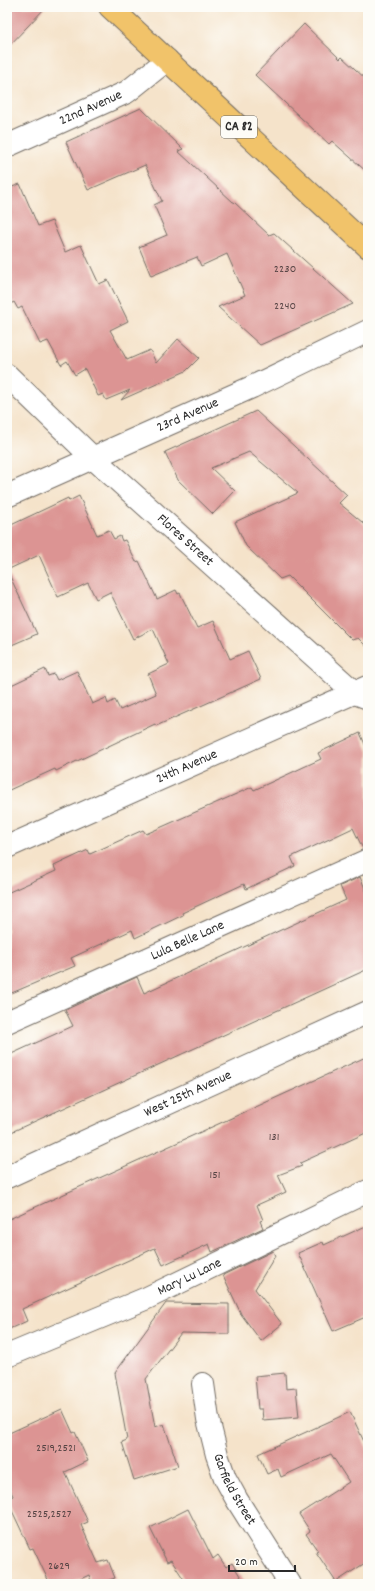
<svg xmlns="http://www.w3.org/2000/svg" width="375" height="1591" font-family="Dekko,sans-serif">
	<rect width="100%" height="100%" fill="#fdfcf7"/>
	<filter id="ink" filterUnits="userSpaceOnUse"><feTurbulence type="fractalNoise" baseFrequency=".025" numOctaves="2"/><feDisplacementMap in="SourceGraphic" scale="8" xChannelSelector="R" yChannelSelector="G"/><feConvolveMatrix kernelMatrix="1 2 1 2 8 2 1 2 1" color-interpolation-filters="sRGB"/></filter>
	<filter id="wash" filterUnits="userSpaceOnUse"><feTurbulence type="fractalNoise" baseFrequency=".012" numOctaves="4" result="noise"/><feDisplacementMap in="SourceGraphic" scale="16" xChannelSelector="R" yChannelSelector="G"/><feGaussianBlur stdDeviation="0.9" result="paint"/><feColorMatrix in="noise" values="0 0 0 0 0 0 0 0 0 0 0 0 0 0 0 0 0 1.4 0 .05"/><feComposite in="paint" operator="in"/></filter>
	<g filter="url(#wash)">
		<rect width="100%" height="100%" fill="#f5e3ca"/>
		<g id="blocks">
			<g fill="#dc9493">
				<path d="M 7,7 L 46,7 L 7,48 Z"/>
				<path d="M 304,24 L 340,59 L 342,57 L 368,81 L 368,173 L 332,141 L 329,144 L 255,75 Z"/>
				<path d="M 141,108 L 183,149 L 178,151 L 233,202 L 234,202 L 269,235 L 274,233 L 353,304 L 260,345 L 218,307 L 245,295 L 227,254 L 201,266 L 197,257 L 151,276 L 139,247 L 167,235 L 154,205 L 162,201 L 145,165 L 88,190 L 66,142 Z"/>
				<path d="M 20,184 L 38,226 L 52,221 L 65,252 L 81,245 L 99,284 L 108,280 L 128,321 L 110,330 L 127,360 L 150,350 L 156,363 L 178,339 L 199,358 L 186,371 L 121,400 L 130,390 L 106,400 L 103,394 L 98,396 L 85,369 L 75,375 L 67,361 L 61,365 L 48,341 L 40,344 L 22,307 L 18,309 L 14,302 L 7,306 L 7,189 Z"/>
				<path d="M 256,411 L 347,495 L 339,503 L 368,527 L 368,648 L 358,638 L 352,640 L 288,576 L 280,579 L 246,546 L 235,522 L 298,493 L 249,452 L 211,468 L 235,491 L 213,514 L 178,480 L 165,452 Z"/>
				<path d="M 79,496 L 97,535 L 109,530 L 114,539 L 120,536 L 122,541 L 125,540 L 136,562 L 139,561 L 157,599 L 176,590 L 178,594 L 180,593 L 197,628 L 213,621 L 230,659 L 248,651 L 261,679 L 156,726 L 155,724 L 56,771 L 55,769 L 7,791 L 7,687 L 45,669 L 48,676 L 54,674 L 57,680 L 77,671 L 92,704 L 106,698 L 108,704 L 115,700 L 120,710 L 156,694 L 148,674 L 169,664 L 153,629 L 133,639 L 110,592 L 96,599 L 88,583 L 58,597 L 39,555 L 7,570 L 7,527 L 68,498 L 69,501 Z"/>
				<path d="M 7,570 L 37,634 L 7,647 Z"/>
				<path d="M 360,733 L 368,751 L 368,848 L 363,849 L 353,828 L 291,857 L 295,866 L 246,889 L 244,884 L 182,913 L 183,915 L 135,938 L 132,930 L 71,958 L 75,966 L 7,995 L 7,893 L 56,871 L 54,866 L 88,850 L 90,854 L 143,830 L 146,834 L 252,787 L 254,790 L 321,759 L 318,753 Z"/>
				<path d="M 360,877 L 368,895 L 368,969 L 7,1134 L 7,1056 L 73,1026 L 65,1010 L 137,977 L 144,993 L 346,900 L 340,886 Z"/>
				<path d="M 368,1056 L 368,1132 L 300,1163 L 302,1166 L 278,1175 L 286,1192 L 257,1205 L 263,1220 L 260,1221 L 263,1228 L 212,1252 L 209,1244 L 163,1265 L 155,1248 L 22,1309 L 27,1321 L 7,1330 L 7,1220 Z"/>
				<path d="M 368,1225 L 368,1316 L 333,1331 L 298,1253 L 323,1242 L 324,1245 Z"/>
				<path d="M 273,1251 L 275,1256 L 255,1289 L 282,1324 L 261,1341 L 241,1314 L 223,1275 Z"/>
				<path d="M 166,1303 L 229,1304 L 229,1334 L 181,1333 L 146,1379 L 155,1427 L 164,1424 L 178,1466 L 134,1480 L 122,1442 L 127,1440 L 115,1373 Z"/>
				<path d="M 285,1373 L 286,1389 L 296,1388 L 299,1417 L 263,1420 L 262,1409 L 258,1409 L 255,1376 Z"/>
				<path d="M 62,1409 L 73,1433 L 75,1432 L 88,1461 L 65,1472 L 88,1522 L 81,1525 L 98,1563 L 108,1560 L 115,1578 L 98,1584 L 92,1584 L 89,1575 L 70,1584 L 50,1584 L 33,1548 L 30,1549 L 7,1500 L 13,1496 L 7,1482 L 7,1434 Z"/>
				<path d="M 350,1412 L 368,1450 L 368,1561 L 336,1582 L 316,1552 L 318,1551 L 306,1534 L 310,1531 L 299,1514 L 349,1482 L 331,1454 L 281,1477 L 278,1469 L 267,1474 L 258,1454 Z"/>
				<path d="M 188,1509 L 213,1559 L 218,1555 L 226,1567 L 232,1563 L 245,1584 L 187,1584 L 171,1560 L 167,1562 L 150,1528 Z"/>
			</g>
		</g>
	</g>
	<g filter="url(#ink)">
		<use href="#blocks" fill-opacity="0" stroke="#726b63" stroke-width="1"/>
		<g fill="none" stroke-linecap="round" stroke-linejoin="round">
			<defs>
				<g id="minor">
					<path id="s1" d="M 7,146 L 127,92 L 167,60"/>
					<path id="s2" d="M 7,375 L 93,458 L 355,693 L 368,698"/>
					<path id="s3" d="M 7,496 L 252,387 L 368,331"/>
					<path id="s4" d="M 7,847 L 367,687"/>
					<path id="s5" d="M 7,1022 L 368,860"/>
					<path id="s6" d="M 7,1177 L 368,1012"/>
					<path id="s7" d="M 7,1356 L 147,1298 L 368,1191"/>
					<path id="s8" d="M 203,1384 L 208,1419 L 217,1455 L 225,1478 L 237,1500 L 290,1584"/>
				</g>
				<path id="major" d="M 110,7 L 368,247"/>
			</defs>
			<use href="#minor" stroke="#726b63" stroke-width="24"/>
			<use href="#major" stroke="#726b63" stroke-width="24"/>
			<use href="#minor" stroke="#fff" stroke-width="22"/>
			<use href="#major" stroke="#f1c36a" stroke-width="22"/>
		</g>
	</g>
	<g text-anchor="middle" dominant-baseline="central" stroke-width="3" stroke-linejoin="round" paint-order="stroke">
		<g font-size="12" fill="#574545">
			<text x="285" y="269">2230</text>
			<text x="285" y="306">2240</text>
			<text x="274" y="1137">131</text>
			<text x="215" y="1175">151</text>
			<text x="56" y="1448">2519,2521</text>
			<text x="49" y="1514">2525,2527</text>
			<text x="59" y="1566">2629</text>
		</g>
		<rect fill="#fdfcf7" stroke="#6a6a68" stroke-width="1" x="221" y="116" width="36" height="22" rx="3"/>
		<g font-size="13" font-weight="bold" fill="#2b2b2b">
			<text x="239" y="127">CA 82</text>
		</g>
		<g font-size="14" fill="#2b2b2b" stroke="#fdfcf7">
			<text stroke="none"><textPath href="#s1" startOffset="92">22nd Avenue</textPath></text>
			<text stroke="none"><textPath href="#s3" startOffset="198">23rd Avenue</textPath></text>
			<text stroke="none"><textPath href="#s2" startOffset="243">Flores Street</textPath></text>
			<text stroke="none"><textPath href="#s4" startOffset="197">24th Avenue</textPath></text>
			<text stroke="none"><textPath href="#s5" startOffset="198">Lula Belle Lane</textPath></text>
			<text stroke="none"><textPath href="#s6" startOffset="199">West 25th Avenue</textPath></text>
			<text stroke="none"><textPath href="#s7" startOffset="199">Mary Lu Lane</textPath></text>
			<text stroke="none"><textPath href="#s8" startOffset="111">Garfield Street</textPath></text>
		</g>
	</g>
	<rect width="375" height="1591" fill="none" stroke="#fdfcf7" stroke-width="24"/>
	<path d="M229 1565v6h66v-6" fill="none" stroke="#2b2b2b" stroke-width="2"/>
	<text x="235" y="1565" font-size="12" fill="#2b2b2b" stroke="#fdfcf7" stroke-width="3" paint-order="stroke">20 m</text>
</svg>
